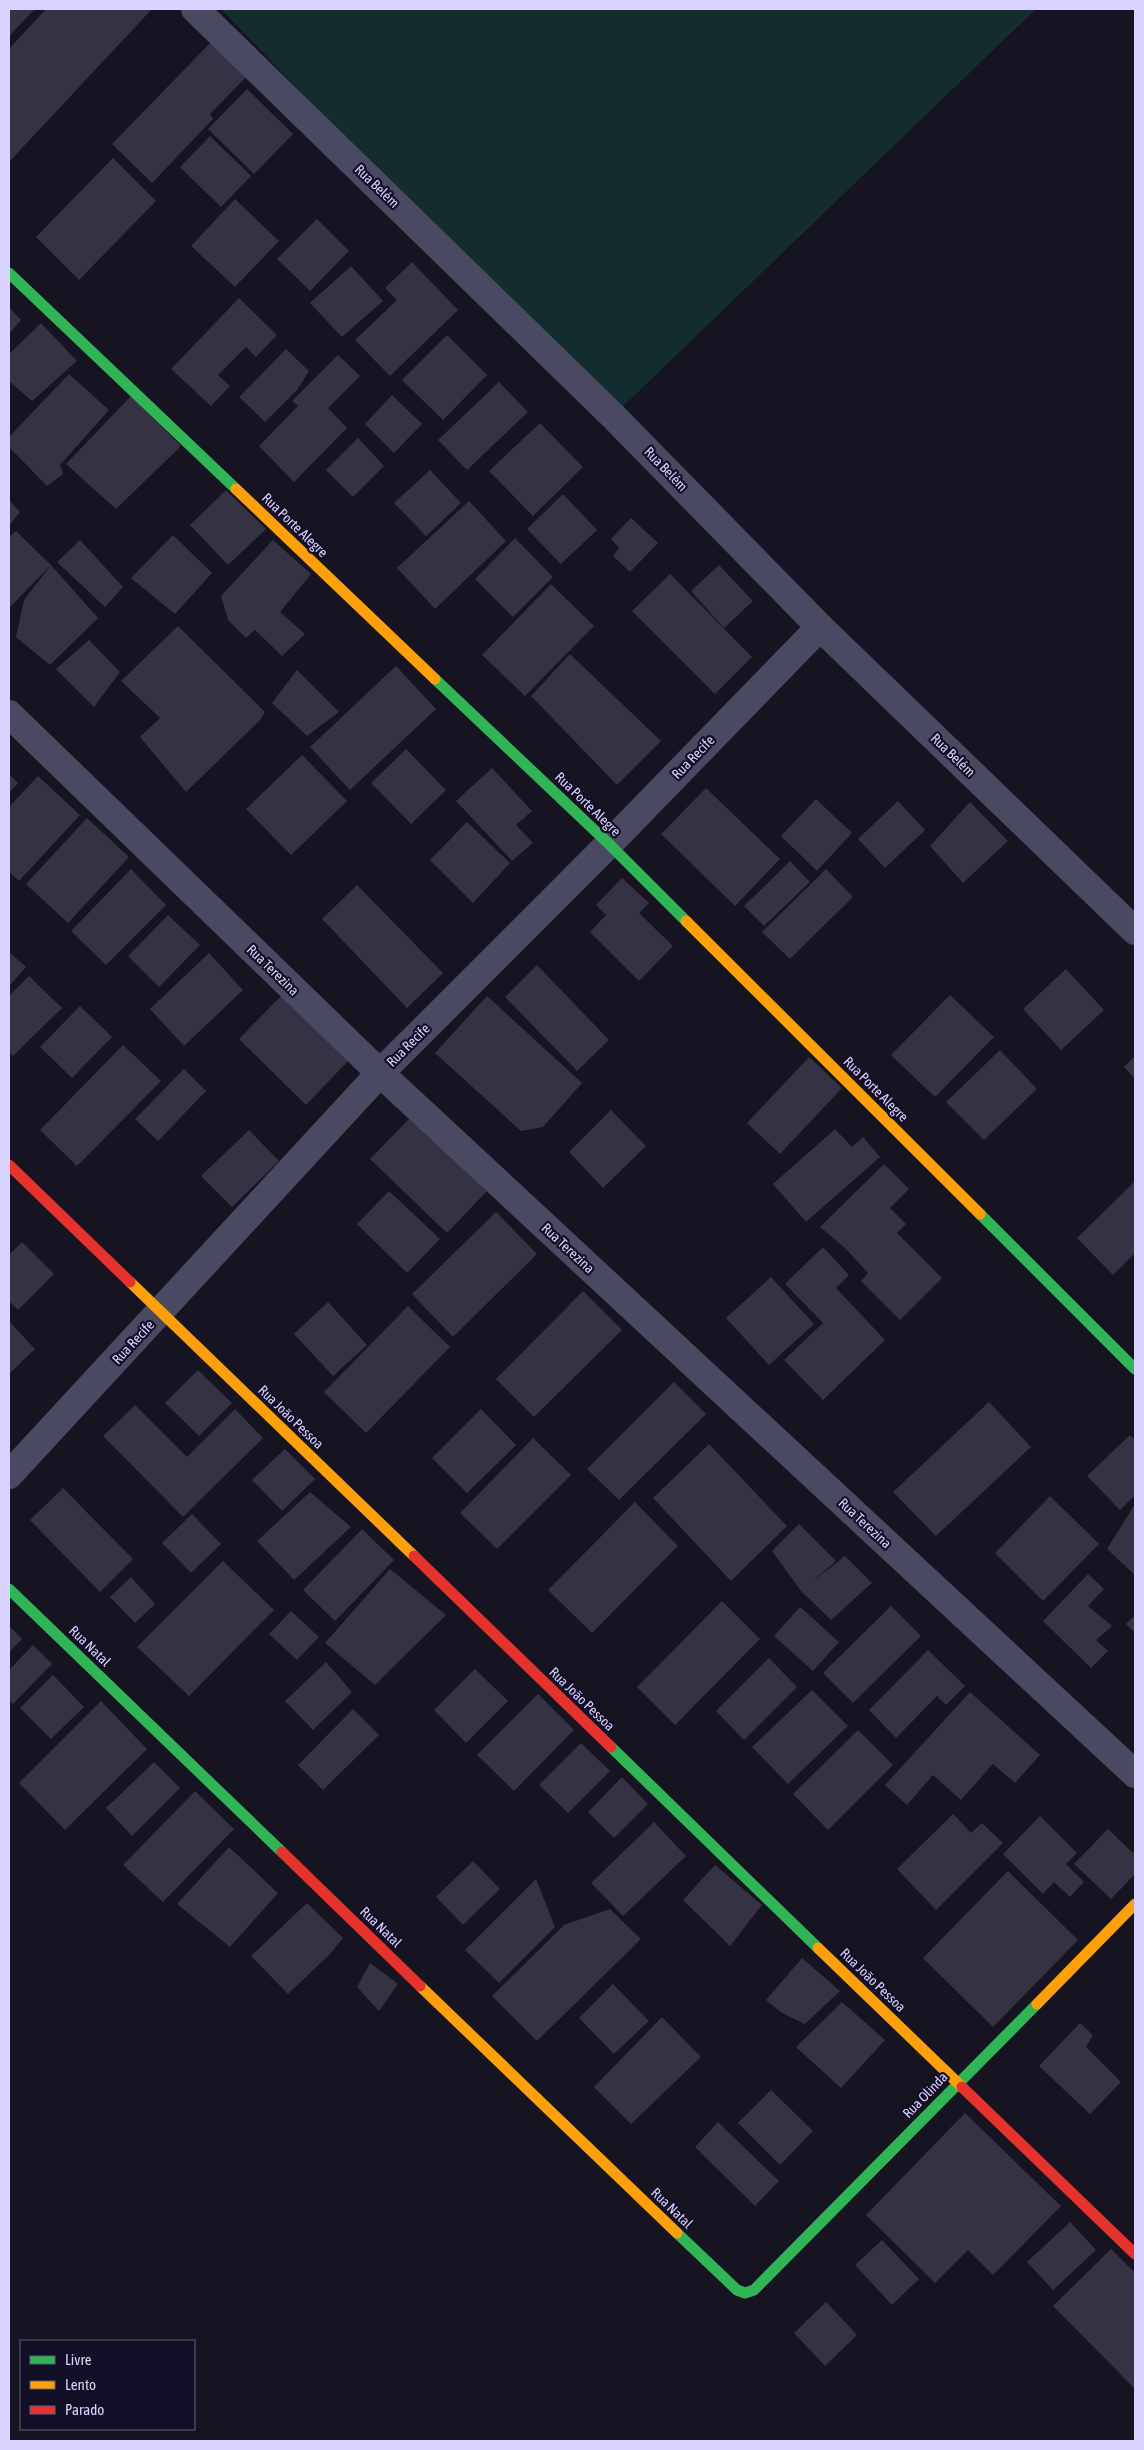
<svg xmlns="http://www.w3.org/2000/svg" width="1144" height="2450" font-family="'Asap Condensed',sans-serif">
	<rect width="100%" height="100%" fill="#161421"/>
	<path fill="#132c2d" d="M 221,9 L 1036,9 L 613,416 Z"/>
	<g fill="#343243">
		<path d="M 9,9 L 35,9 L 9,36 Z"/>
		<path d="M 46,9 L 152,9 L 9,162 L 9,49 Z"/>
		<path d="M 216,37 L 252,71 L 210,114 L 213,119 L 152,183 L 112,144 Z"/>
		<path d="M 247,89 L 293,134 L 254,174 L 208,129 Z"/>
		<path d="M 210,136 L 251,176 L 221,207 L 180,167 Z"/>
		<path d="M 113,158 L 156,201 L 79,280 L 36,237 Z"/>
		<path d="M 235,199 L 279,241 L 235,287 L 191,246 Z"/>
		<path d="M 317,219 L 349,251 L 310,291 L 277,259 Z"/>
		<path d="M 412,262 L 458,310 L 390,376 L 355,340 L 397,300 L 385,288 Z"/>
		<path d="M 351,266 L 383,301 L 342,337 L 310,303 Z"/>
		<path d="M 239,298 L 277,335 L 256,357 L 246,347 L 218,375 L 230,386 L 211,406 L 171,369 Z"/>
		<path d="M 9,307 L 21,320 L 9,334 Z"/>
		<path d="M 41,323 L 77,361 L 32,401 L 9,381 L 9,354 Z"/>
		<path d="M 447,335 L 487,375 L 443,420 L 402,380 Z"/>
		<path d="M 286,349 L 309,371 L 297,390 L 265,422 L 239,397 Z"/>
		<path d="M 338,355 L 360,376 L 328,408 L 347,428 L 294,482 L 259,446 L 298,406 L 292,401 Z"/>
		<path d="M 69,374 L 109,410 L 60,465 L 63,474 L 47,486 L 9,447 L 9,437 Z"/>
		<path d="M 499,382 L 528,412 L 467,470 L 438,440 Z"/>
		<path d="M 392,395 L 422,424 L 394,453 L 365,424 Z"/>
		<path d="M 131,396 L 181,446 L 116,509 L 66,464 Z"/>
		<path d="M 540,423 L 583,467 L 533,516 L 489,471 Z"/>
		<path d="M 358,438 L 384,466 L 353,497 L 326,470 Z"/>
		<path d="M 430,470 L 461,503 L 426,536 L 394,503 Z"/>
		<path d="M 226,490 L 266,529 L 228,565 L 190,525 Z"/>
		<path d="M 563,494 L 597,530 L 561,564 L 527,529 Z"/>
		<path d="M 9,500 L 20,512 L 9,526 Z"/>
		<path d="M 469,501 L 506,541 L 435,609 L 397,568 Z"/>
		<path d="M 631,518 L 658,543 L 630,572 L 613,556 L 619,548 L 611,539 Z"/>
		<path d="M 16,531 L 51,565 L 98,618 L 50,665 L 16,637 L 24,600 L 51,565 L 9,608 L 9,537 Z"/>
		<path d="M 173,535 L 212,573 L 175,614 L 131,578 Z"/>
		<path d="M 515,538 L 553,577 L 513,617 L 475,579 Z"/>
		<path d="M 80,540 L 123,587 L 105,607 L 57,562 Z"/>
		<path d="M 273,540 L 311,574 L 280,612 L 305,634 L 282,656 L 255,630 L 246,638 L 228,620 L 221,596 Z"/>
		<path d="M 719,565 L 753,601 L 724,628 L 691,591 Z"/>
		<path d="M 670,574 L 752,657 L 715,694 L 632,611 Z"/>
		<path d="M 551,584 L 594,626 L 525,696 L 482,655 Z"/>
		<path d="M 178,626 L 265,712 L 260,720 L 186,792 L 140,737 L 160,718 L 121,681 Z"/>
		<path d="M 89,640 L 120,672 L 94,707 L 56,669 Z"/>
		<path d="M 570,654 L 661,741 L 617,785 L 531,696 Z"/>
		<path d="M 396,666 L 436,709 L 350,790 L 310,747 Z"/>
		<path d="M 297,670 L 339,712 L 307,736 L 272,703 Z"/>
		<path d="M 406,749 L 446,790 L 411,824 L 371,783 Z"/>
		<path d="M 302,755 L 347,801 L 291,855 L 246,809 Z"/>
		<path d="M 492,768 L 532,811 L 516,825 L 533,843 L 512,861 L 456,801 Z"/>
		<path d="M 9,774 L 18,783 L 9,793 Z"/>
		<path d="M 38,776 L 80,815 L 19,881 L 9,872 L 9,807 Z"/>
		<path d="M 706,788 L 780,859 L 735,906 L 661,834 Z"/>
		<path d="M 816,799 L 852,833 L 817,871 L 781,836 Z"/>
		<path d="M 898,801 L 925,830 L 885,868 L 858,839 Z"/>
		<path d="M 970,802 L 1008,841 L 963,883 L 930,846 Z"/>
		<path d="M 87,818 L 129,857 L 68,923 L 26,884 Z"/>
		<path d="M 467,822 L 510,863 L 473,903 L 430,860 Z"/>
		<path d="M 790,861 L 810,882 L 764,926 L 744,906 Z"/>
		<path d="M 131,869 L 166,905 L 106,965 L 71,931 Z"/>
		<path d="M 826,869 L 853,897 L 790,959 L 762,932 Z"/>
		<path d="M 622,878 L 649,903 L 639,913 L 673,946 L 639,981 L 590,932 L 606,915 L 596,905 Z"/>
		<path d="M 357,885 L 443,973 L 407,1008 L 322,919 Z"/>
		<path d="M 168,915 L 200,945 L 159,987 L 128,956 Z"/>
		<path d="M 9,952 L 26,967 L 9,986 Z"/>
		<path d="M 209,953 L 243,990 L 184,1046 L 150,1009 Z"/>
		<path d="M 537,965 L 609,1040 L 577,1071 L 505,997 Z"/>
		<path d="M 1066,969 L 1104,1010 L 1061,1050 L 1023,1009 Z"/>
		<path d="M 29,976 L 62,1008 L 13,1056 L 9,1052 L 9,996 Z"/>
		<path d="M 950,995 L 994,1037 L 935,1097 L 891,1055 Z"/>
		<path d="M 281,996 L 349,1060 L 306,1105 L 239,1039 Z"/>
		<path d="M 487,996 L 582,1083 L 543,1127 L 521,1131 L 435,1053 Z"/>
		<path d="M 80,1006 L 112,1037 L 72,1078 L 40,1047 Z"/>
		<path d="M 123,1045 L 161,1081 L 77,1166 L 40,1130 Z"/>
		<path d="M 1000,1050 L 1037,1089 L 984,1140 L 946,1102 Z"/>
		<path d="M 1135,1056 L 1135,1079 L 1124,1067 Z"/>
		<path d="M 809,1057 L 842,1088 L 780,1154 L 747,1123 Z"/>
		<path d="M 184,1069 L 206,1091 L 158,1141 L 135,1119 Z"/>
		<path d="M 611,1110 L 646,1146 L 603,1188 L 569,1152 Z"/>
		<path d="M 410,1118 L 487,1191 L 447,1233 L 370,1159 Z"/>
		<path d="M 835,1129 L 852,1147 L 863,1137 L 880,1157 L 806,1222 L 773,1184 Z"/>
		<path d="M 249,1130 L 279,1161 L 232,1207 L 201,1176 Z"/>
		<path d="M 884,1164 L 909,1189 L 890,1208 L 906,1224 L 897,1233 L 942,1278 L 900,1320 L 861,1281 L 868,1273 L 845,1248 L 820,1227 Z"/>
		<path d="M 1135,1181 L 1135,1253 L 1113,1275 L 1077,1238 Z"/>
		<path d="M 389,1191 L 440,1239 L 407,1273 L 357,1224 Z"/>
		<path d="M 496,1212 L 537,1254 L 453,1337 L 412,1294 Z"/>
		<path d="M 22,1242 L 54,1274 L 18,1310 L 9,1301 L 9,1255 Z"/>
		<path d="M 823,1247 L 849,1275 L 836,1288 L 885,1340 L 823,1400 L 784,1360 L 823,1323 L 785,1284 Z"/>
		<path d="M 771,1277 L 814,1324 L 769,1365 L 726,1318 Z"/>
		<path d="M 583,1291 L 622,1330 L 534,1417 L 496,1379 Z"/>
		<path d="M 328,1302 L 367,1345 L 333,1376 L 294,1334 Z"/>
		<path d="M 408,1306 L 450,1347 L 366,1433 L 324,1392 Z"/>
		<path d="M 9,1321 L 35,1349 L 9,1374 Z"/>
		<path d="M 198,1370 L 232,1403 L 199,1436 L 165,1403 Z"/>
		<path d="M 674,1382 L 706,1414 L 619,1500 L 587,1469 Z"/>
		<path d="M 989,1402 L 1031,1447 L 936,1536 L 893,1492 Z"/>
		<path d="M 135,1405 L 187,1457 L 235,1409 L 263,1438 L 183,1517 L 103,1436 Z"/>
		<path d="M 481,1409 L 516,1445 L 467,1493 L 432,1458 Z"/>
		<path d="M 1130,1435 L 1135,1440 L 1135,1495 L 1120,1510 L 1087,1476 Z"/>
		<path d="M 533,1438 L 571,1475 L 497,1549 L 460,1513 Z"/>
		<path d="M 709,1444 L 787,1526 L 731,1581 L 653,1498 Z"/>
		<path d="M 285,1449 L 315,1479 L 282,1511 L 252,1480 Z"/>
		<path d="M 63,1488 L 133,1559 L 100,1592 L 30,1520 Z"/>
		<path d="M 310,1492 L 351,1527 L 294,1580 L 257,1541 Z"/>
		<path d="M 1050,1496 L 1099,1544 L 1043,1601 L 995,1553 Z"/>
		<path d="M 635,1502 L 678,1546 L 592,1633 L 548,1590 Z"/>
		<path d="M 1135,1504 L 1135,1575 L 1107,1549 Z"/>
		<path d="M 192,1514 L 221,1544 L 191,1573 L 162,1543 Z"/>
		<path d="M 799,1524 L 836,1561 L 812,1582 L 845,1556 L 872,1583 L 831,1620 L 801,1591 L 772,1551 Z"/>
		<path d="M 362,1529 L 394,1560 L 335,1621 L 303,1590 Z"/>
		<path d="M 223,1561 L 274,1610 L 189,1696 L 137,1647 Z"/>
		<path d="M 390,1569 L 446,1615 L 375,1685 L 325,1643 Z"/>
		<path d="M 1088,1574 L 1104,1589 L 1088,1606 L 1112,1626 L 1096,1640 L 1108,1651 L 1091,1668 L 1043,1621 Z"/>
		<path d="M 131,1577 L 155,1604 L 135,1623 L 110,1597 Z"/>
		<path d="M 722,1601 L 760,1639 L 675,1725 L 637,1687 Z"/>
		<path d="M 891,1606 L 921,1636 L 853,1703 L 823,1673 Z"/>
		<path d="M 800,1607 L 839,1642 L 813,1671 L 774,1636 Z"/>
		<path d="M 291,1611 L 319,1637 L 297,1660 L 269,1634 Z"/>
		<path d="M 1135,1615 L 1135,1633 L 1126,1624 Z"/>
		<path d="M 9,1626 L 22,1639 L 9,1652 Z"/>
		<path d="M 33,1645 L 52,1664 L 13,1704 L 9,1700 L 9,1670 Z"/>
		<path d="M 928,1650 L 965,1686 L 946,1705 L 937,1696 L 896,1738 L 869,1710 Z"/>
		<path d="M 769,1658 L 797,1687 L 744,1740 L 716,1711 Z"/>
		<path d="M 326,1662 L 352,1692 L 313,1730 L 285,1701 Z"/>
		<path d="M 475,1669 L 508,1701 L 466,1743 L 434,1710 Z"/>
		<path d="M 53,1675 L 84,1707 L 51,1739 L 20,1708 Z"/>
		<path d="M 812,1690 L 848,1726 L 788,1784 L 752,1747 Z"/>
		<path d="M 970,1692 L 1040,1755 L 1015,1783 L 993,1764 L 961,1800 L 933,1775 L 907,1805 L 885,1785 Z"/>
		<path d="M 538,1694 L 574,1730 L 514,1791 L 477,1755 Z"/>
		<path d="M 101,1701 L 147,1749 L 65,1830 L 19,1783 Z"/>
		<path d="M 353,1709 L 379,1735 L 323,1790 L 298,1765 Z"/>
		<path d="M 858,1730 L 893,1765 L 828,1830 L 793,1794 Z"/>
		<path d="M 581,1743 L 610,1771 L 568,1813 L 539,1785 Z"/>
		<path d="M 154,1762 L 180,1788 L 132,1836 L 106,1808 Z"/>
		<path d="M 622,1777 L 648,1804 L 614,1838 L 588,1812 Z"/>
		<path d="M 195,1791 L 234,1829 L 163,1902 L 123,1865 Z"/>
		<path d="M 953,1814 L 971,1833 L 982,1823 L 1003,1843 L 936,1910 L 897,1869 Z"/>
		<path d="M 1040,1816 L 1077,1853 L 1066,1864 L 1084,1882 L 1070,1897 L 1054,1882 L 1043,1894 L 1003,1854 Z"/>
		<path d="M 654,1822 L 686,1856 L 623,1916 L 591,1883 Z"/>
		<path d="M 1108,1829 L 1133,1853 L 1135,1851 L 1135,1874 L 1111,1899 L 1074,1864 Z"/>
		<path d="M 229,1847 L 278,1893 L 230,1947 L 177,1904 Z"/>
		<path d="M 473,1861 L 500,1889 L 463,1925 L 436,1897 Z"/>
		<path d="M 715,1865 L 762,1905 L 730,1946 L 683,1900 Z"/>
		<path d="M 1008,1871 L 1078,1940 L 993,2027 L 923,1958 Z"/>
		<path d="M 536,1879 L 555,1927 L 499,1983 L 465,1950 Z"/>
		<path d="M 307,1903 L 343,1938 L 329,1955 L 288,1994 L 251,1956 Z"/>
		<path d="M 610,1909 L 641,1939 L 537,2041 L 492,1996 L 564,1925 Z"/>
		<path d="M 802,1958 L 840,1991 L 805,2024 L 782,2013 L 766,2000 Z"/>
		<path d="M 370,1963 L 398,1984 L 379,2011 L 357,1987 Z"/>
		<path d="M 613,1984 L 649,2021 L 614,2054 L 579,2018 Z"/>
		<path d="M 842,2002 L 885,2040 L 841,2088 L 796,2047 Z"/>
		<path d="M 662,2017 L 701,2057 L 631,2124 L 594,2087 Z"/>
		<path d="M 1080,2023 L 1093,2035 L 1086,2047 L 1121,2082 L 1090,2114 L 1039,2066 Z"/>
		<path d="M 771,2090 L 813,2131 L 780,2165 L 738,2123 Z"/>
		<path d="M 965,2113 L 1061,2206 L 993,2275 L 968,2250 L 935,2283 L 866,2215 Z"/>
		<path d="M 718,2122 L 779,2181 L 755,2206 L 695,2147 Z"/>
		<path d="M 1070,2222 L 1096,2250 L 1053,2290 L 1027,2262 Z"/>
		<path d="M 882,2240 L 919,2279 L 892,2305 L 855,2265 Z"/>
		<path d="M 1111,2249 L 1135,2273 L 1135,2389 L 1053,2306 Z"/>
		<path d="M 826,2302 L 857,2335 L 825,2366 L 794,2333 Z"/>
	</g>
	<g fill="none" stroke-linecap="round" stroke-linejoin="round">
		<g stroke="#4a4962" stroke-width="28">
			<path d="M 195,9 L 613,416 L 820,627 L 1135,931"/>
			<path d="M 9,714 L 380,1073 L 1135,1774"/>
			<path d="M 9,1475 L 380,1073 L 609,844 L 820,627"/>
		</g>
		<g stroke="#30b455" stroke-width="11">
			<path d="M 9,273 L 236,489"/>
			<path d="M 435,679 L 609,844 L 686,921"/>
			<path d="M 980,1214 L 1135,1369"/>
			<path d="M 9,1589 L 282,1852"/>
			<path d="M 611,1747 L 818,1948"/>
			<path d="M 677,2233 L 737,2290 L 745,2293 L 754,2290 L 1037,2004"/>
		</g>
		<g stroke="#ff9f0a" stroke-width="11">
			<path d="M 236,489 L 435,679"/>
			<path d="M 686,921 L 980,1214"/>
			<path d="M 130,1282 L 414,1556"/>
			<path d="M 818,1948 L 962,2087"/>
			<path d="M 420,1986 L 677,2233"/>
			<path d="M 1037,2004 L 1135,1904"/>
		</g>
		<g stroke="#e5322d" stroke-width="11">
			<path d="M 9,1165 L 130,1282"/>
			<path d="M 414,1556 L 611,1747"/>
			<path d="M 282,1852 L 420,1986"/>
			<path d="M 962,2087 L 1135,2254"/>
		</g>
	</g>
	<g text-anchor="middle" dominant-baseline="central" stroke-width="4.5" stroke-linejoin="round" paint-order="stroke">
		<g font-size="14" fill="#d9d4ff" stroke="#130f26">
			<text transform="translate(377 186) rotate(44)">Rua Belém</text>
			<text transform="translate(666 469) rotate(46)">Rua Belém</text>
			<text transform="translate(295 525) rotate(44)">Rua Porte Alegre</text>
			<text transform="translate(953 755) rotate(44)">Rua Belém</text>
			<text transform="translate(693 757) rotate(-46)">Rua Recife</text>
			<text transform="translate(588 804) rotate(44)">Rua Porte Alegre</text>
			<text transform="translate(273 970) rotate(44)">Rua Terezina</text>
			<text transform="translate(408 1045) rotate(-45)">Rua Recife</text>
			<text transform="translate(876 1089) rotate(45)">Rua Porte Alegre</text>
			<text transform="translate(568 1248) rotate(43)">Rua Terezina</text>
			<text transform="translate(133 1342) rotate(-47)">Rua Recife</text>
			<text transform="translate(291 1417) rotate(44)">Rua João Pessoa</text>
			<text transform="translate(865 1523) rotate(43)">Rua Terezina</text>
			<text transform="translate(90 1646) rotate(44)">Rua Natal</text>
			<text transform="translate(582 1699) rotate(44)">Rua João Pessoa</text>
			<text transform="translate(381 1927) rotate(44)">Rua Natal</text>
			<text transform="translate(873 1980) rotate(44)">Rua João Pessoa</text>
			<text transform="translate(925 2095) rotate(-46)">Rua Olinda</text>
			<text transform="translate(672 2208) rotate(44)">Rua Natal</text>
		</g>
	</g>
	<rect width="1144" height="2450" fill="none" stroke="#d9d4ff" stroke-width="20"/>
	<rect x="20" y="2340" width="175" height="90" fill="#130f26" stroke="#625e7d"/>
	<rect x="30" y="2356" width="25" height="8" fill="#30b455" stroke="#625e7d"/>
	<text x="65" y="2365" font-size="15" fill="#d9d4ff">Livre</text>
	<rect x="30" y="2381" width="25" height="8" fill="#ff9f0a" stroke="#625e7d"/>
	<text x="65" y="2390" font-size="15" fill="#d9d4ff">Lento</text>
	<rect x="30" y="2406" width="25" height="8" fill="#e5322d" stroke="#625e7d"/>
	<text x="65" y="2415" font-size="15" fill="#d9d4ff">Parado</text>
</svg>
